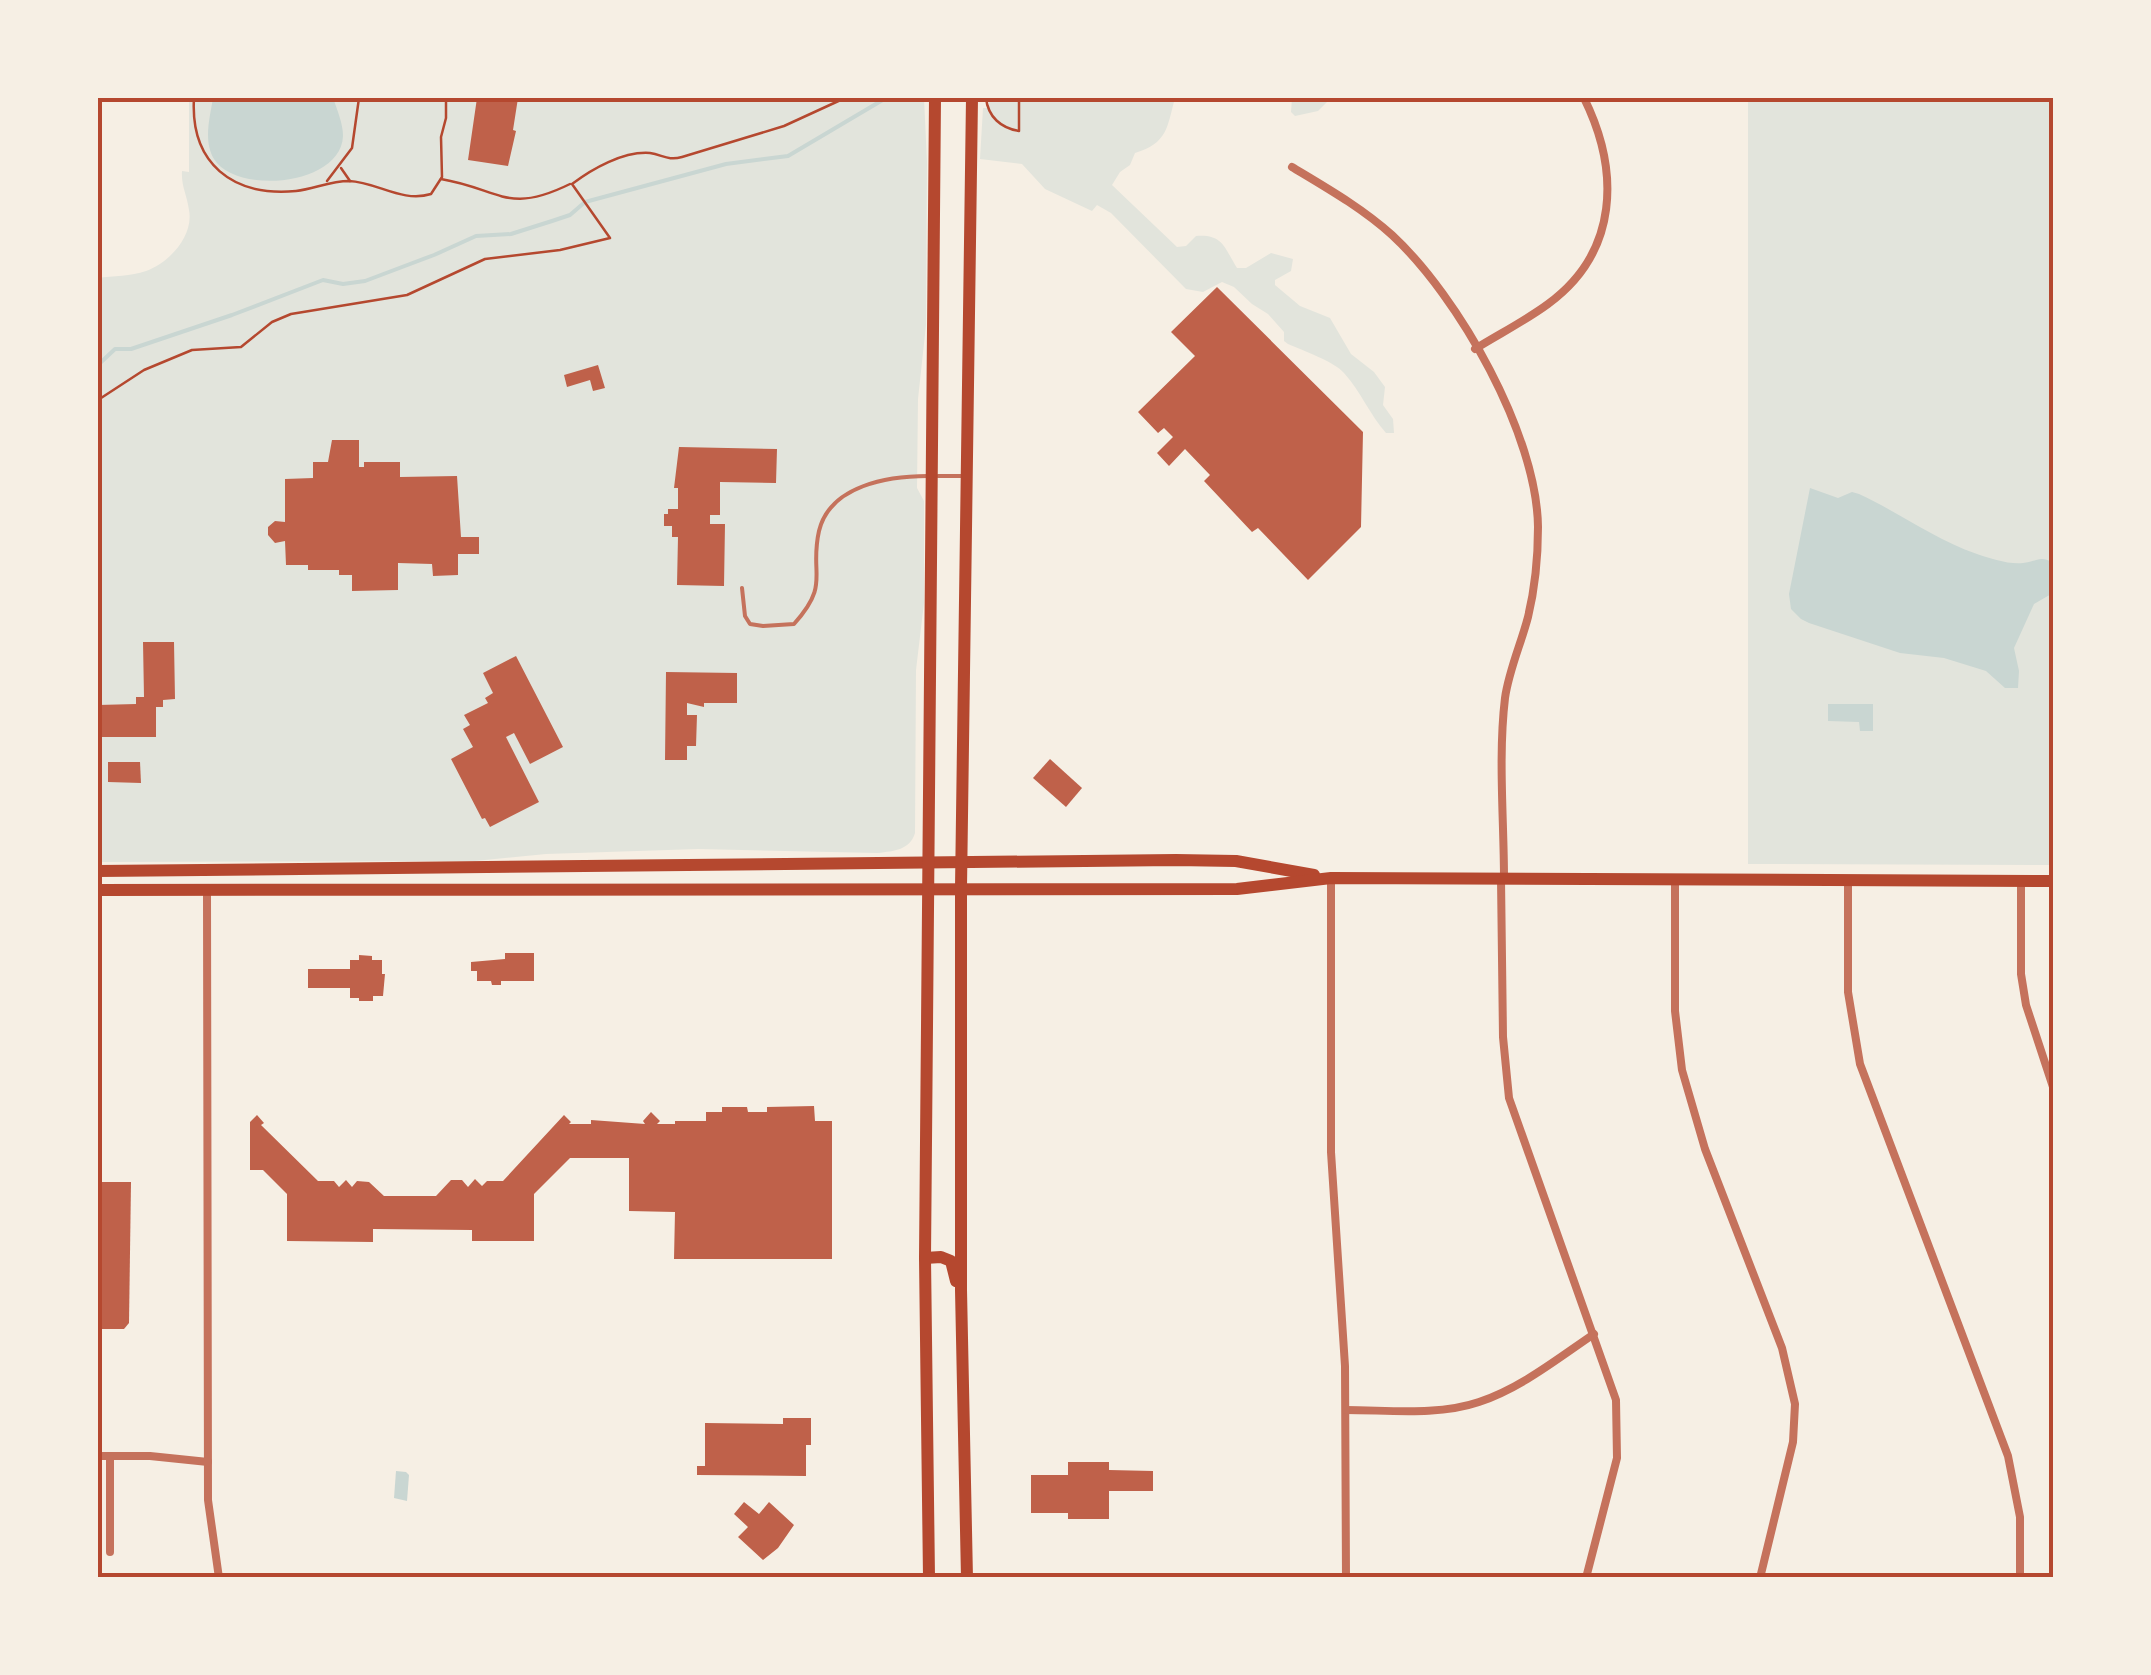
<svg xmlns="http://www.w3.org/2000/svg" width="2151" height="1675" font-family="Merriweather,serif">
	<rect width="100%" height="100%" fill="#f6efe4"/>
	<g fill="#e2e4dc">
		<path d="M 189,98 L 924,98 L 927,162 L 926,325 L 918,399 L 917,488 L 924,501 L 924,603 L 916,670 L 915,833 C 910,850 894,851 878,853 L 698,849 L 546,854 L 475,861 L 98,862 L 98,278 C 113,276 131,276 146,271 C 169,263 194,236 189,210 C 187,195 181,186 182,171 L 189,172 Z"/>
		<path d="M 989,98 L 1175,98 C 1167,127 1168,143 1135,153 L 1130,165 L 1120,172 L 1112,185 L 1177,247 L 1186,246 L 1196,236 C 1223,234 1224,247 1237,268 L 1246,268 L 1271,253 L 1293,259 L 1291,271 L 1275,280 L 1275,285 L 1300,306 L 1330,318 L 1351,354 L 1374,372 L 1385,387 L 1383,405 L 1393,419 L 1394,433 L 1386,433 C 1370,415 1361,392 1344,373 C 1335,362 1302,350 1288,344 L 1284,341 L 1284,332 L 1268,314 L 1252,304 L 1234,287 L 1222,282 L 1203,292 L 1186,289 L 1111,213 L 1097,205 L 1092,211 L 1045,189 L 1022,164 L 980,159 L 983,108 L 989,108 Z"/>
		<path d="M 1292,98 L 1331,98 L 1318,111 L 1295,116 L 1291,112 Z"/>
		<path d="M 1748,98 L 2053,98 L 2053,865 L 1748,864 Z"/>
	</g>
	<g fill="#c9d6d2">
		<path d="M 213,98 L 333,98 C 337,109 343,124 343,136 C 341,186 236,195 214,159 C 203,141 210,117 213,98 Z"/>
		<path d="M 1810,488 L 1838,498 L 1852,492 L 1859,494 C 1900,513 1934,539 1977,554 C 1989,558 2010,565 2023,563 C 2035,562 2040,555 2052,562 L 2053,593 L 2034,604 L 2014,648 L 2019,671 L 2018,688 L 2005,688 L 1986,671 L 1944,658 L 1900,653 L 1809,623 L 1801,619 L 1791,609 L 1789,594 Z"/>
		<path d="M 1828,704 L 1873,704 L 1873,731 L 1860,731 L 1859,722 L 1828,721 Z"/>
		<path d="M 396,1471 L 406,1472 L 409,1475 L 407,1501 L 394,1498 Z"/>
	</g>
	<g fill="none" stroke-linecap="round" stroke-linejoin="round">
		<path stroke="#c9d6d2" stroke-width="4" d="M 98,365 L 115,349 L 131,349 L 232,315 L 323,280 L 343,284 L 365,281 L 434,255 L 476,236 L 511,234 L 552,221 L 570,215 L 585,202 L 726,164 L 788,156 L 886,98"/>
	</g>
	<g fill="#bf614a">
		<path d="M 477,98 L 518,98 L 513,130 L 516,131 L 508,166 L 468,160 Z"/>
		<path d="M 1217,287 L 1363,432 L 1361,527 L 1308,580 L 1258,528 L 1252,532 L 1204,481 L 1210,475 L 1185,449 L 1169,466 L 1157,453 L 1173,437 L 1164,428 L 1158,433 L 1138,412 L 1195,356 L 1171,332 Z"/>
		<path d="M 598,365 L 605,388 L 593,391 L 590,380 L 567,387 L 564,375 Z"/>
		<path d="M 332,440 L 359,440 L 359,467 L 364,467 L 364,462 L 400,462 L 400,477 L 457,476 L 461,537 L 479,537 L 479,554 L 458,554 L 458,575 L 433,576 L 432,564 L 398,563 L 398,590 L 352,591 L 352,575 L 339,575 L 339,570 L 308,570 L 308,565 L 286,565 L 285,541 L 275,543 L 268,535 L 268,527 L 275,521 L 285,522 L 285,479 L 313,478 L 313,462 L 328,462 Z"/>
		<path d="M 679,447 L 777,449 L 776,483 L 720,482 L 720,515 L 710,515 L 710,524 L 725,524 L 724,586 L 677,585 L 678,537 L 672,537 L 672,526 L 664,526 L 664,514 L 668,514 L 668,509 L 678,509 L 678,488 L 674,488 Z"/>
		<path d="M 143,642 L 174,642 L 175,699 L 163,700 L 163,707 L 156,707 L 156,737 L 98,737 L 98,705 L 136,704 L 136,697 L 144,697 Z"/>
		<path d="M 516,656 L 563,747 L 530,764 L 514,733 L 506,737 L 539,802 L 490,827 L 485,818 L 482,819 L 451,759 L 473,747 L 463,729 L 470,725 L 464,715 L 488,703 L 485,698 L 493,693 L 483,673 Z"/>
		<path d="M 666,672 L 737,673 L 737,703 L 704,703 L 704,707 L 687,703 L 687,715 L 697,715 L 696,746 L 687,746 L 687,760 L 665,760 Z"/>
		<path d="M 1050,759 L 1082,788 L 1066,807 L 1033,778 Z"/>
		<path d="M 108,762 L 140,762 L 141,783 L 108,782 Z"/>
		<path d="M 505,953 L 534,953 L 534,981 L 501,981 L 501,985 L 492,985 L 491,981 L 477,981 L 477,971 L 471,971 L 471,962 L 505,959 Z"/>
		<path d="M 359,955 L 372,956 L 372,960 L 382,960 L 382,974 L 385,974 L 383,996 L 373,996 L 373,1001 L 359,1001 L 359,998 L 350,998 L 350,988 L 308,988 L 308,969 L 350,969 L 350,960 L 359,960 Z"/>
		<path d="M 814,1106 L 815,1121 L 832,1121 L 832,1259 L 674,1259 L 675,1212 L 629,1211 L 629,1158 L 570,1158 L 534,1194 L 534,1241 L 472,1241 L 472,1230 L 373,1229 L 373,1242 L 287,1241 L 287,1194 L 263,1170 L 250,1170 L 250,1122 L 257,1115 L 264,1123 L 261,1125 L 318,1181 L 334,1181 L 339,1187 L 346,1180 L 352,1187 L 357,1181 L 369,1182 L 384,1196 L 436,1196 L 451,1180 L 462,1180 L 468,1187 L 475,1179 L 482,1186 L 487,1181 L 503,1181 L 564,1115 L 571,1122 L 569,1124 L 591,1124 L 591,1120 L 645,1124 L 643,1121 L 651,1112 L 660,1121 L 657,1124 L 675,1124 L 675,1121 L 706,1121 L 706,1112 L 722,1112 L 722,1107 L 747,1107 L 748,1112 L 767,1112 L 767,1107 Z"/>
		<path d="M 98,1182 L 131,1182 L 129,1323 L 124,1329 L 98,1329 Z"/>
		<path d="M 783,1418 L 811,1418 L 811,1445 L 806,1445 L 806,1476 L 697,1475 L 697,1466 L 705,1466 L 705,1423 L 783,1424 Z"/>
		<path d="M 1068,1462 L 1109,1462 L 1109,1470 L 1153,1471 L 1153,1491 L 1109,1491 L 1109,1519 L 1068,1519 L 1068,1513 L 1031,1513 L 1031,1475 L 1068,1475 Z"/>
		<path d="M 744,1502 L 759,1514 L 769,1502 L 794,1525 L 778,1548 L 763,1560 L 738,1537 L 748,1527 L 734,1514 Z"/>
	</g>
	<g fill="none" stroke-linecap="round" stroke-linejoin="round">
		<g stroke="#b5482f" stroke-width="2.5">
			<path d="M 194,98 C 190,163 232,197 296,191 C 314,189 330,181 349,181 C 377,182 402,203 431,194 L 442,177 L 441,137 L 446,118 L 446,98"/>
			<path d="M 986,98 C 988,117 1001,128 1019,131 L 1019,98"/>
			<path d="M 341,168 L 350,181"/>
			<path d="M 441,179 C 500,189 507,215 570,184"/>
			<path d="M 327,181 L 352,148 L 359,98"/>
			<path d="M 98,400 L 144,370 L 192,350 L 241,347 L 272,322 L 291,314 L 407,295 L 485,259 L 560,250 L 610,238 L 572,184 C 592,169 623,151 650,153 C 663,155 668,161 682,157 L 784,126 L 845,98"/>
		</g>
		<g stroke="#c5725c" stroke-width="4">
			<path d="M 938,476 L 963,476"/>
			<path d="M 742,588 L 745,616 L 750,624 L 763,626 L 794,624 C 831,583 809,575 819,531 C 830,485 889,476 928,476"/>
		</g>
		<g stroke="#c5725c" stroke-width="8">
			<path d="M 1292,167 C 1327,188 1362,208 1392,235 C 1459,297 1537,435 1538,527 C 1538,558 1535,588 1528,617 C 1521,644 1509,670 1505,698 C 1498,757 1504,820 1504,879"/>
			<path d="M 1475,349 C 1499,334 1525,321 1548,304 C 1619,252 1620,171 1584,98"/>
			<path d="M 1331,878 L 1331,1152 L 1345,1366 L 1346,1578"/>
			<path d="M 1501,879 L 1503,1037 L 1509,1098 L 1616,1400 L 1617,1458 L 1586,1578"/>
			<path d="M 1675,880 L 1675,1011 L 1682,1070 L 1705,1149 L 1782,1348 L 1795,1404 L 1793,1442 L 1760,1578"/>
			<path d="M 1848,881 L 1848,992 L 1860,1064 L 2008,1456 L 2020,1517 L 2020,1578"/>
			<path d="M 2021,881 L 2021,974 L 2026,1005 L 2054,1090"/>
			<path d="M 207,891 L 208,1500 L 219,1578"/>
			<path d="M 1346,1410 C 1389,1410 1438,1416 1479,1402 C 1521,1388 1557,1359 1594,1334"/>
			<path d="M 98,1456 L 150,1456 L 208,1462"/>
			<path d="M 110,1456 L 110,1552"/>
		</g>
		<g stroke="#b5482f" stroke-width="12">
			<path d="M 98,871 L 1176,860 L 1236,861 L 1314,875"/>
			<path d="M 98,890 L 1237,889 L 1331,878 L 2054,881"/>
			<path d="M 925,1258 L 941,1257 L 951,1261 L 956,1281"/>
			<path d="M 929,1578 L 925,1258 L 935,98"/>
			<path d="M 967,1578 L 961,1290 L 961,888 L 972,98"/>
		</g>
	</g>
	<rect width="2151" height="1675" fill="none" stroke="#f6efe4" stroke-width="200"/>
	<rect x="100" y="100" width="1951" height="1475" fill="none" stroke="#b5482f" stroke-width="4"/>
</svg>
